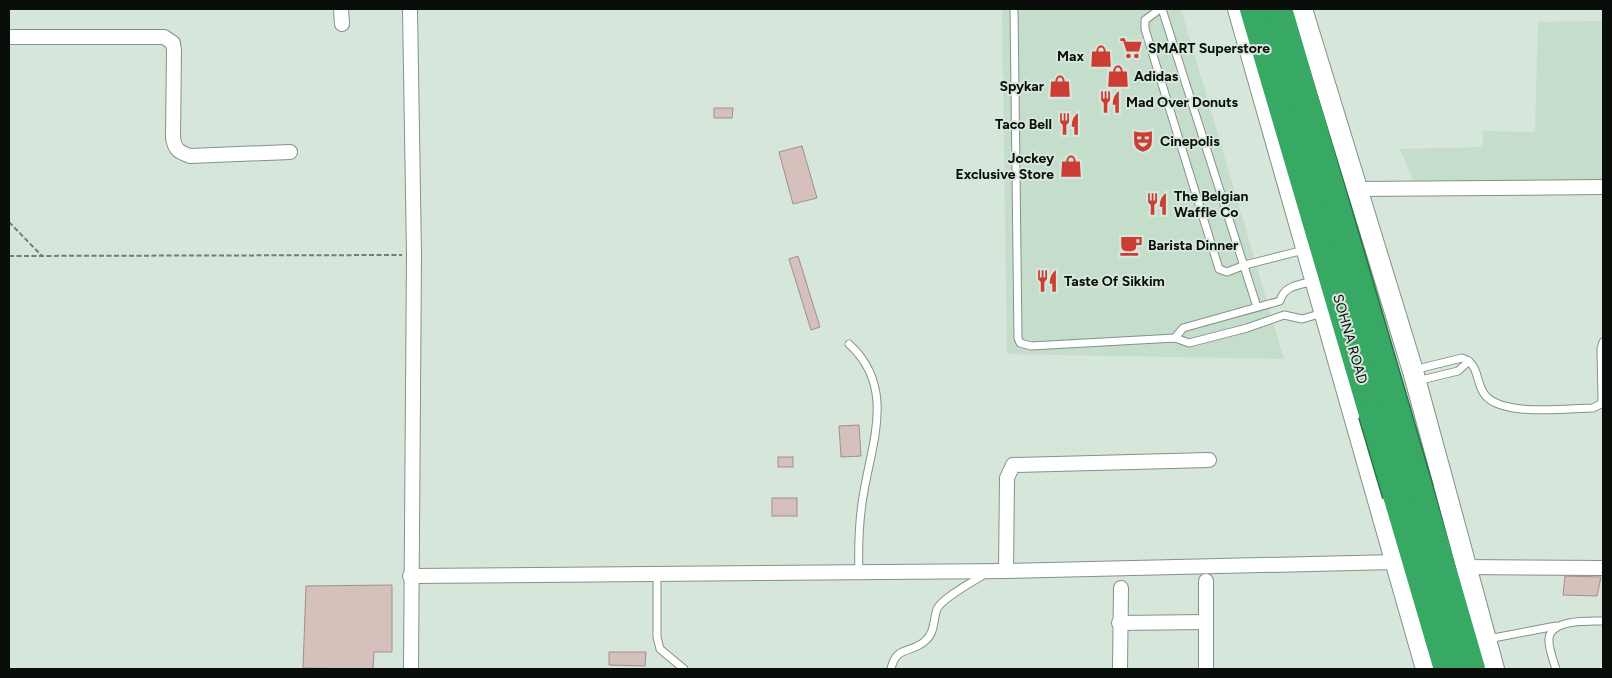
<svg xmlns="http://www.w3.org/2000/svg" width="1612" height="678" font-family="Figtree,sans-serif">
	<rect width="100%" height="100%" fill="#d6e6da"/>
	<g fill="#c5ddcb">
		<path d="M 1002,9 L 1181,9 L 1284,359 L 1007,354 Z"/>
		<path d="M 1603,21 L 1603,181 L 1414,183 L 1400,149 L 1483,147 L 1483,131 L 1535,132 L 1538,22 Z"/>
	</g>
	<g fill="#d5c0bc" stroke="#a28e8b">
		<path d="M 714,108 L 733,108 L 732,118 L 714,118 Z"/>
		<path d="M 802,146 L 817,198 L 793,204 L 779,152 Z"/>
		<path d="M 798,256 L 820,327 L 811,330 L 789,259 Z"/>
		<path d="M 859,425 L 861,456 L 841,457 L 839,426 Z"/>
		<rect x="778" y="457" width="15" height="10"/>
		<rect x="772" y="498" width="25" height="18"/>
		<path d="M 1565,576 L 1601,577 L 1597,596 L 1563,595 Z"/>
		<path d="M 392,585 L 392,652 L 374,652 L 373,669 L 303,668 L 306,586 Z"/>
		<path d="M 609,652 L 646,652 L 645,666 L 609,665 Z"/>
	</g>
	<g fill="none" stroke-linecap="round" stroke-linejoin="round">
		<defs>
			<g id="lane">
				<path d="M 1014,9 L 1018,338 L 1020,343 L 1031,346 L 1175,338 L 1189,343 L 1247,328 L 1284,315 L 1302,319 L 1323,313"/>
				<path d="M 1160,9 L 1145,20 L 1145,29 L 1219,269 L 1227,272 L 1245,265 L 1304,250"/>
				<path d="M 1162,9 L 1257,307"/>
				<path d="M 1175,338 L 1183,328 L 1280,301 C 1284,285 1300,285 1314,281"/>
				<path d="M 849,344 C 895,386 873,439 864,491 C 859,518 858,544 859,572"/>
				<path d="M 1413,370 L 1462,358 C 1479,364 1475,378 1483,392 C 1497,418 1567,408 1593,408 L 1601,404 L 1602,400 L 1601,349 L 1603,342"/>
				<path d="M 1417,381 L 1458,371 L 1469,361"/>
				<path d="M 657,572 L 657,637 L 660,649 L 684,669"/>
				<path d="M 1488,639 L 1556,626"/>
				<path d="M 891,669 C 896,645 911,654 925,641 C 935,633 933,620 937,609 C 942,598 974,581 985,574"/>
				<path d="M 1556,669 C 1553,660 1548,647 1549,638 C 1552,619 1589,621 1603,621"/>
			</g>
			<g id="street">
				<path d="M 341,9 L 342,24"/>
				<path d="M 410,9 L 414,255 L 411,669"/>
				<path d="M 9,37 L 164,37 L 173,43 L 174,51 L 173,138 C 175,150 179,152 190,156 L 290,152"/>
				<path d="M 1357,189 L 1603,187"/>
				<path d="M 1465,567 L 1603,568"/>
				<path d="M 1006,571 L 1007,478 L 1013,465 L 1209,460"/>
				<path d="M 410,576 L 1006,571 L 1395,562"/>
				<path d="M 1119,623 L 1206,622"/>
				<path d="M 1120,669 L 1121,588"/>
				<path d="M 1206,669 L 1206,581"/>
			</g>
			<g id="secondary">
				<path d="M 1238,9 L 1426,669"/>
				<path d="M 1302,9 L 1413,371 L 1494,669"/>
			</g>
			<g id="highway">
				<path d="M 1253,9 L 1372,414"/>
				<path d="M 1279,9 L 1396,408"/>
				<path d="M 1420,490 L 1472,669"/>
				<path d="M 1396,495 L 1447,669"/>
			</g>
		</defs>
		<use href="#lane" stroke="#839387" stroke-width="9"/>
		<use href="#street" stroke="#839387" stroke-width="16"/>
		<use href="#secondary" stroke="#839387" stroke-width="22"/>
		<use href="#highway" stroke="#277345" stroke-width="29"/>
		<g stroke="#747e76" stroke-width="2" stroke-dasharray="5 2.5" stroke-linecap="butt">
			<path d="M 9,222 L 42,256"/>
			<path d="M 9,256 L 402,255"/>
		</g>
		<use href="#lane" stroke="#fff" stroke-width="7"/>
		<use href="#street" stroke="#fff" stroke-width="14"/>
		<use href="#secondary" stroke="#fff" stroke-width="20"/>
		<use href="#highway" stroke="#37a965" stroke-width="26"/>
		<defs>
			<g id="highway-bridge">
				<path d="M 1396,408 L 1420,490"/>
				<path d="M 1372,414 L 1396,495"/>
			</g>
		</defs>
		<use href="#highway-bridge" stroke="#277345" stroke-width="29" stroke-linecap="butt"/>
		<use href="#highway-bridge" stroke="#37a965" stroke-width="26"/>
	</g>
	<defs>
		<symbol id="supermarket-bare" viewBox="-9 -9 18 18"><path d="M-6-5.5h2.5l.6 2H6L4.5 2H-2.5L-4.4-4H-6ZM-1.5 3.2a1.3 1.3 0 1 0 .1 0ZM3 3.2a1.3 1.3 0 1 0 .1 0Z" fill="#cc3e34" stroke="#d6e6da" stroke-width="2.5" paint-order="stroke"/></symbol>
		<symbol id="shop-bare" viewBox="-9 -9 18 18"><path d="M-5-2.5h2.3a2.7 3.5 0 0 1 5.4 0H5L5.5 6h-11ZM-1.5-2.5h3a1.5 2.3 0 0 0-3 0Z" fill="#cc3e34" stroke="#d6e6da" stroke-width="2.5" paint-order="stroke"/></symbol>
		<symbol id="restaurant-bare" viewBox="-9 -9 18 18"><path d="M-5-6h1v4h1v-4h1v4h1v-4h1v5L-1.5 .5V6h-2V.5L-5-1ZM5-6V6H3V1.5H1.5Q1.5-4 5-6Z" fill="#cc3e34" stroke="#d6e6da" stroke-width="2.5" paint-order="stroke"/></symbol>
		<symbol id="theatre-bare" viewBox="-9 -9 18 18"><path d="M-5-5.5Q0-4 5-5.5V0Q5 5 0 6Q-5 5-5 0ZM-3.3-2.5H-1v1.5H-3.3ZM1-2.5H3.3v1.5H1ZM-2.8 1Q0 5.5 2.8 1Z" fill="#cc3e34" stroke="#d6e6da" stroke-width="2.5" paint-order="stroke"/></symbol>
		<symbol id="cafe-bare" viewBox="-9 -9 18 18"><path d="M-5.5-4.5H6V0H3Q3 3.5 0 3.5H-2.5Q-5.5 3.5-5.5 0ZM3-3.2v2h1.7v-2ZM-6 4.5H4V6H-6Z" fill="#cc3e34" stroke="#d6e6da" stroke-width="2.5" paint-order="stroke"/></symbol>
	</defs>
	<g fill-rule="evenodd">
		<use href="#supermarket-bare" x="1115" y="32" width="32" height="32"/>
		<use href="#shop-bare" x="1085" y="40" width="32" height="32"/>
		<use href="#shop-bare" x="1102" y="60" width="32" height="32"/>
		<use href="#shop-bare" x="1044" y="70" width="32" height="32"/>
		<use href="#restaurant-bare" x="1094" y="86" width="32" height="32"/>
		<use href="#restaurant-bare" x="1053" y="108" width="32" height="32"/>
		<use href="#theatre-bare" x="1127" y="125" width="32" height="32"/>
		<use href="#shop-bare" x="1055" y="150" width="32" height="32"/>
		<use href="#restaurant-bare" x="1141" y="188" width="32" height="32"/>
		<use href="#cafe-bare" x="1115" y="229" width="32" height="32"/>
		<use href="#restaurant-bare" x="1031" y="265" width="32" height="32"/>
	</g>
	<g text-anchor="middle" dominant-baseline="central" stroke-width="4" stroke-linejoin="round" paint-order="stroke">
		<g font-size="14" font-weight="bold" fill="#090e0a" stroke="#d6e6da" text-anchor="start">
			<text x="1148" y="48">SMART Superstore</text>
			<text x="1084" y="56" text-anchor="end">Max</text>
			<text x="1134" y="76">Adidas</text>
			<text x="1044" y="86" text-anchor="end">Spykar</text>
			<text x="1126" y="102">Mad Over Donuts</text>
			<text x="1052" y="124" text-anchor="end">Taco Bell</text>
			<text x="1160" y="141">Cinepolis</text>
			<text x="1054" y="158" text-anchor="end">Jockey<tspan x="1054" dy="16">Exclusive Store</tspan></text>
			<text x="1174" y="196">The Belgian<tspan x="1174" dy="16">Waffle Co</tspan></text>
			<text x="1148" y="245">Barista Dinner</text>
			<text x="1064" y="281">Taste Of Sikkim</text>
		</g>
		<g font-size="14" fill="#090e0a" stroke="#d6e6da">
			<text transform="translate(1350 339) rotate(74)">SOHNA ROAD</text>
		</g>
	</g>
	<rect width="1612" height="678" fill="none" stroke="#090e0a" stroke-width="20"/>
</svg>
